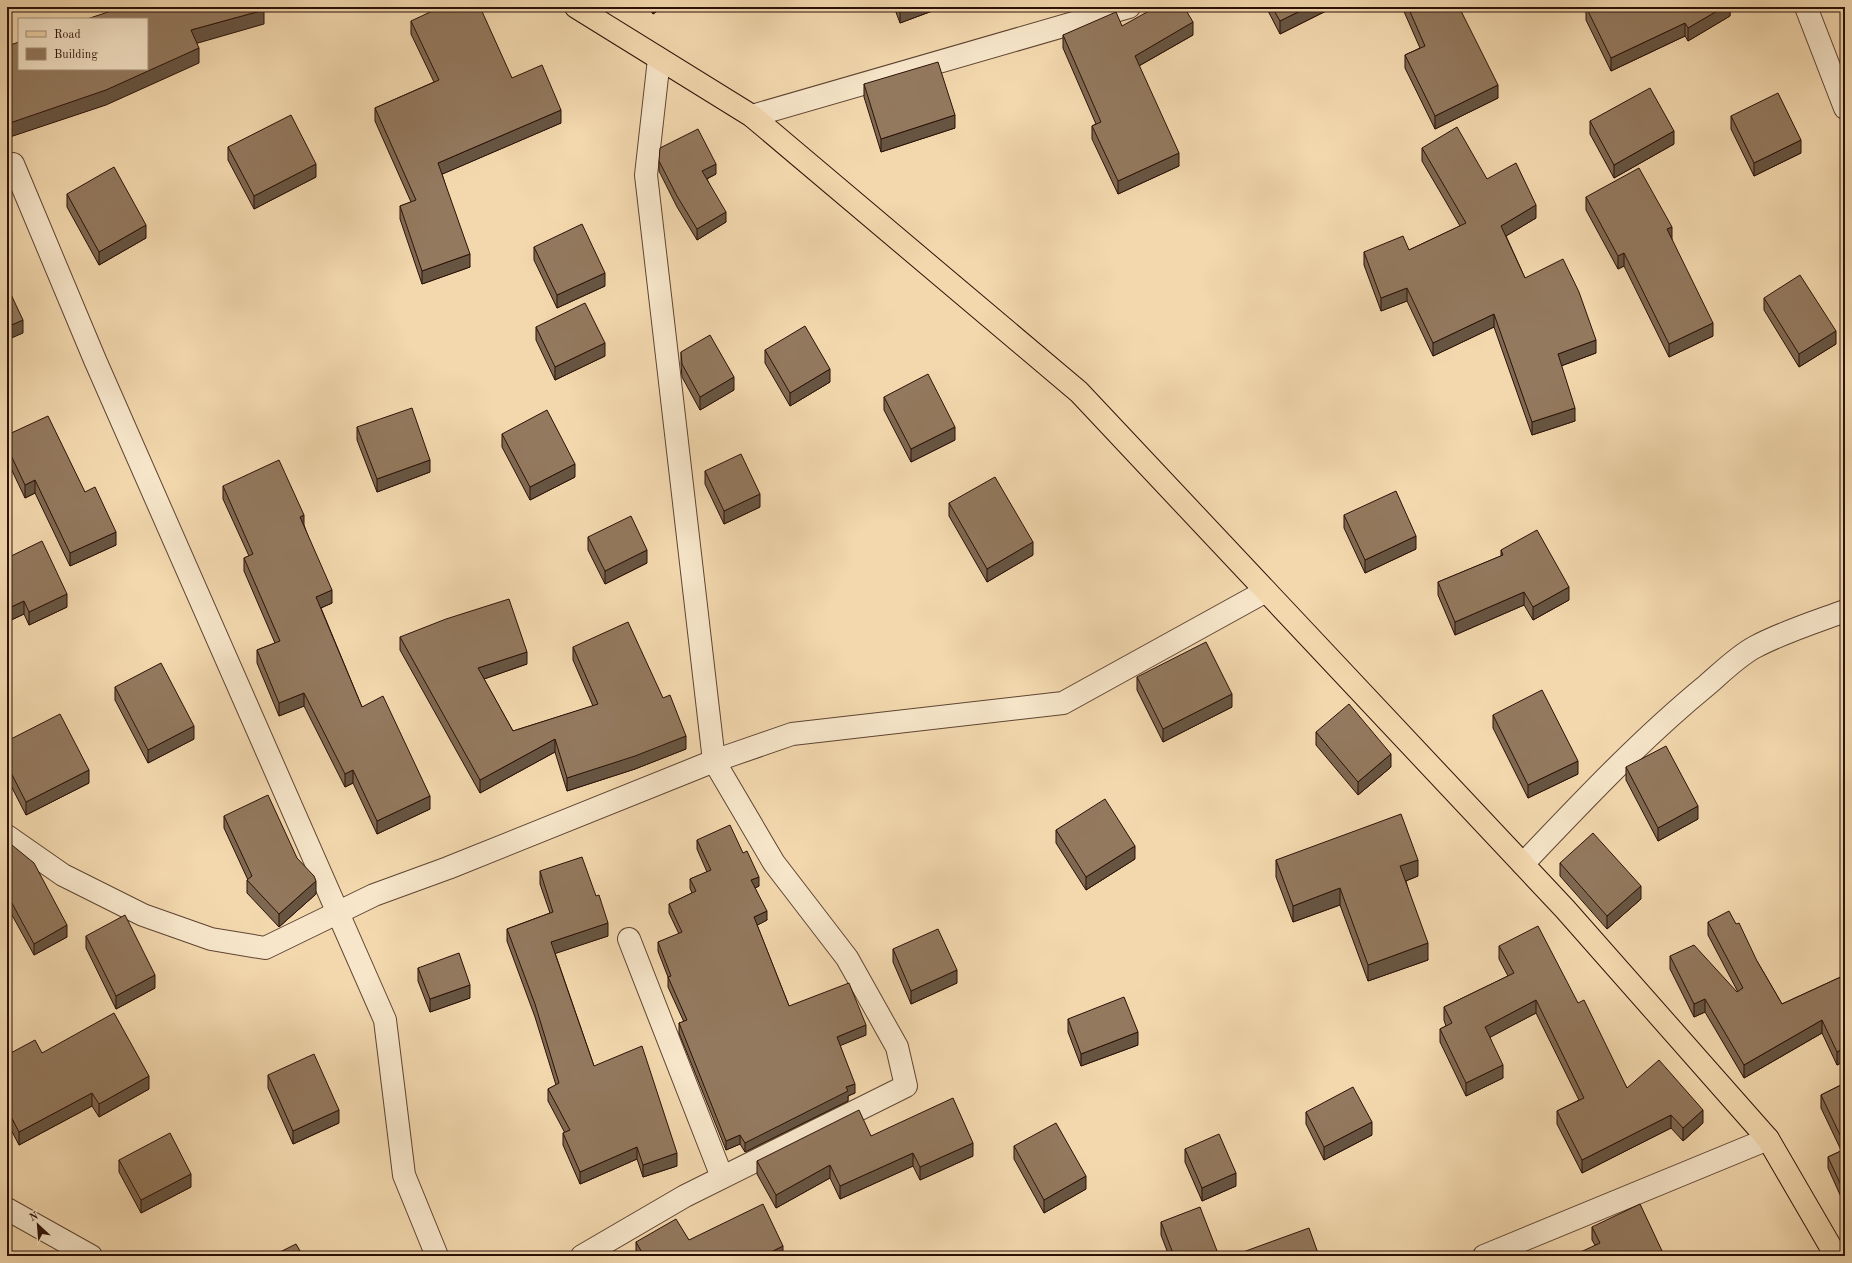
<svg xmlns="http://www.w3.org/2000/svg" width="1852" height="1263" font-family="'Old Standard TT',serif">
	<rect width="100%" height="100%" fill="#f3d8ae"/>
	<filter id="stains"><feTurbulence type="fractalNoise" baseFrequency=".005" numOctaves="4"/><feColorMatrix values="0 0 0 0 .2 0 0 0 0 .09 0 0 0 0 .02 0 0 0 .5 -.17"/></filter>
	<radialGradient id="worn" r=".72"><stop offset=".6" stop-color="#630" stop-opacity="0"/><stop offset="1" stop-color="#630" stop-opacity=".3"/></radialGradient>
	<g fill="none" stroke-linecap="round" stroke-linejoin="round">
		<defs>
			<g id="minor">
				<path d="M 1806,7 L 1845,108"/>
				<path d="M 752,116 L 1129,7"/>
				<path d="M 13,164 L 95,360 L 385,1020 L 404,1175 L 437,1256"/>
				<path d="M 7,836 L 63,875 L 143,915 L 211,939 L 265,948 L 374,895 L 448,868 L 714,761 L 792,734 L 1063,703 L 1266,591"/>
				<path d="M 1523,864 C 1582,802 1641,739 1707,685 C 1722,672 1738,656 1755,647 C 1783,632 1815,622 1845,611"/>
				<path d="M 629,939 L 722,1177"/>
				<path d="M 7,1209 L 91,1256"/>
				<path d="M 582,1256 L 685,1196 L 906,1086 L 897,1047 L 847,958 L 774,863 L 714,761 L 646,175 L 659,59"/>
				<path d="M 1484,1256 L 1768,1139"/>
			</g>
			<path id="major" d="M 576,7 L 752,116 L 1079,392 L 1565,909 L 1768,1139 L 1836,1256"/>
		</defs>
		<use href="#minor" stroke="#5e4432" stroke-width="24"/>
		<use href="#major" stroke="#2c1208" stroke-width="24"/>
		<use href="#minor" stroke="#f7e6ca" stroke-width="22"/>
		<use href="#major" stroke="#f3d8ae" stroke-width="22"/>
	</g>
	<g fill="#7e6851" stroke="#2c1208">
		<path d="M 648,7 L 663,7 L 653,14 Z"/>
		<path d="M 894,7 L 943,7 L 900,23 Z"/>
		<path d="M 1266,7 L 1328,7 L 1328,10 L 1280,34 Z"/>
		<path d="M 1402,7 L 1459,7 L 1498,98 L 1435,129 L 1405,68 L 1405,55 L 1420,48 Z"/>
		<path d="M 1586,7 L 1730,7 L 1730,16 L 1688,41 L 1685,36 L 1611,71 L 1586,20 Z"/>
		<path d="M 1841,7 L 1845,7 L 1845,15 Z"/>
		<path d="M 411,21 L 512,78 L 561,123 L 442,174 L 470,267 L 422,284 L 400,219 L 400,206 L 411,202 L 375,121 L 375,108 L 434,82 L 411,34 Z"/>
		<path d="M 1122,26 L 1193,35 L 1139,66 L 1179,166 L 1118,194 L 1092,139 L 1092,126 L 1096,124 L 1063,48 L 1063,35 Z"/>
		<path d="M 864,84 L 955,128 L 881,152 L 864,97 Z"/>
		<path d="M 1731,116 L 1801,153 L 1754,176 L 1731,129 Z"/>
		<path d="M 1590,121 L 1674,144 L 1614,178 L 1590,134 Z"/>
		<path d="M 228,147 L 316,177 L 254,209 L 228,160 Z"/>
		<path d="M 1422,148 L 1487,179 L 1536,218 L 1506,236 L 1525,278 L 1596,353 L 1561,366 L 1575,421 L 1532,435 L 1494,327 L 1433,356 L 1407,301 L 1381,311 L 1364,265 L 1364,252 L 1409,250 L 1460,226 L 1422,161 Z"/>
		<path d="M 659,161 L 716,174 L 707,179 L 726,222 L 697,240 L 677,207 L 659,171 Z"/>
		<path d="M 67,194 L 146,238 L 99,265 L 67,207 Z"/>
		<path d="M 1586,197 L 1713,336 L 1669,357 L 1624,266 L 1618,269 L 1586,210 Z"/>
		<path d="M 534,247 L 605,286 L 557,308 L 534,260 Z"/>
		<path d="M 1764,298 L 1836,344 L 1799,367 L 1764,310 Z"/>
		<path d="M 536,327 L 605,356 L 555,380 L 536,340 Z"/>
		<path d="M 765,350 L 830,382 L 790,406 L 765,363 Z"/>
		<path d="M 681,352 L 734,390 L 700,410 L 682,377 L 681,365 Z"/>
		<path d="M 884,397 L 955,440 L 911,462 L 884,410 Z"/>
		<path d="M 357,427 L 430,472 L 377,492 L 357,440 Z"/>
		<path d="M 502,434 L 575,477 L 530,500 L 502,447 Z"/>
		<path d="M 7,435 L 85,492 L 116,545 L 70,566 L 35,493 L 25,498 L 7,460 Z"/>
		<path d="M 705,471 L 760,507 L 724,524 L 705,484 Z"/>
		<path d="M 223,486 L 304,525 L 332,603 L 321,608 L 362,707 L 430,809 L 377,834 L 353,783 L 345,787 L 304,706 L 279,716 L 257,663 L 257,650 L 275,643 L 244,571 L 244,558 L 249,556 L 223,499 Z"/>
		<path d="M 949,503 L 1033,555 L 987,582 L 949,516 Z"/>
		<path d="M 1344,515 L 1416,549 L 1365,573 L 1344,528 Z"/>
		<path d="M 588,537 L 647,563 L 605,584 L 588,550 Z"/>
		<path d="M 1501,550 L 1569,600 L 1533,620 L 1524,605 L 1455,635 L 1438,595 L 1438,582 L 1501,556 Z"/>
		<path d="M 7,558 L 67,607 L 29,625 L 24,614 L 7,622 Z"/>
		<path d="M 400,637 L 527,664 L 484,679 L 513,731 L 593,706 L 573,660 L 573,647 L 686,749 L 635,769 L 567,791 L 555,752 L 480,793 L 400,650 Z"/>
		<path d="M 1137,677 L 1232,707 L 1163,742 L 1137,690 Z"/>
		<path d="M 115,687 L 194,739 L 148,763 L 115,700 Z"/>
		<path d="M 1493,715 L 1578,774 L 1528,798 L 1493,728 Z"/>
		<path d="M 1316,732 L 1391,767 L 1358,795 L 1316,745 Z"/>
		<path d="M 7,741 L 89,783 L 26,815 L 7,778 Z"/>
		<path d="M 1626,767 L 1698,819 L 1658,841 L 1626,780 Z"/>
		<path d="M 224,816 L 297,858 L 316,894 L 279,927 L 247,893 L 247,880 L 248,880 L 224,828 Z"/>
		<path d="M 1056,830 L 1135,859 L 1086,890 L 1056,843 Z"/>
		<path d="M 697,840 L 743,853 L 759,886 L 755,888 L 767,920 L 757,925 L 789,1006 L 866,1035 L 840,1045 L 855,1093 L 848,1096 L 848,1101 L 745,1152 L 740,1144 L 726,1150 L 679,1033 L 679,1023 L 684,1022 L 668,987 L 668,977 L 658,951 L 658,942 L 679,934 L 669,913 L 669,904 L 692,893 L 690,888 L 690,879 L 707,872 L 697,849 Z"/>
		<path d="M 7,841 L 67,937 L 34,955 L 7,906 Z"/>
		<path d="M 1276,860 L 1418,876 L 1406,881 L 1428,960 L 1368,981 L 1340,905 L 1293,922 L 1276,877 Z"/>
		<path d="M 1560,863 L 1641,899 L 1607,929 L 1560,876 Z"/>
		<path d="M 540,871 L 608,936 L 555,953 L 594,1066 L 677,1166 L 643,1177 L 637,1159 L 580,1184 L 563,1145 L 563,1133 L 565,1133 L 548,1101 L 548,1089 L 556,1085 L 535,1017 L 507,941 L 507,929 L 550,913 L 540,884 Z"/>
		<path d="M 1708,922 L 1757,961 L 1782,1004 L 1845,975 L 1845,1061 L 1837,1065 L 1822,1033 L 1744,1078 L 1705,1012 L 1694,1017 L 1670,969 L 1670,956 L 1737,992 L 1738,992 L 1708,935 Z"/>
		<path d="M 86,936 L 155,988 L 116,1009 L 86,948 Z"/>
		<path d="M 1499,946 L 1578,1003 L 1627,1088 L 1703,1123 L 1683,1141 L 1671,1128 L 1582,1173 L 1557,1124 L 1557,1111 L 1579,1100 L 1536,1013 L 1490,1037 L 1503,1078 L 1466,1096 L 1440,1042 L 1440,1029 L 1446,1026 L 1444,1020 L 1444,1007 L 1508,976 L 1499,959 Z"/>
		<path d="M 893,949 L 957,983 L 911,1004 L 893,962 Z"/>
		<path d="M 418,968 L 470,998 L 430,1012 L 418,981 Z"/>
		<path d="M 1068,1019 L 1138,1045 L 1081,1066 L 1068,1032 Z"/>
		<path d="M 42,1053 L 149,1089 L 99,1117 L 92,1106 L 19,1145 L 7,1122 L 7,1055 Z"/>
		<path d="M 268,1075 L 339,1123 L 293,1144 L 268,1088 Z"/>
		<path d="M 1845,1083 L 1845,1148 L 1841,1150 L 1821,1108 L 1821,1095 Z"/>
		<path d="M 1306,1112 L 1372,1135 L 1324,1160 L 1306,1124 Z"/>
		<path d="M 871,1136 L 973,1156 L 920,1180 L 913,1166 L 840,1199 L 830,1178 L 776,1208 L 757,1174 L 757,1161 Z"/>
		<path d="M 1014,1146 L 1086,1189 L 1044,1213 L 1014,1159 Z"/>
		<path d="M 1185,1149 L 1236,1186 L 1202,1201 L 1185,1162 Z"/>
		<path d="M 1845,1149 L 1845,1215 L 1841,1206 L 1841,1197 L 1828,1168 L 1828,1157 Z"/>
		<path d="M 119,1160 L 191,1187 L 141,1213 L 119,1172 Z"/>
		<path d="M 1161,1222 L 1219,1256 L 1169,1256 L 1161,1235 Z"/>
		<path d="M 1592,1227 L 1663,1256 L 1595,1245 L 1592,1240 Z"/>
		<path d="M 689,1240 L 783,1256 L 637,1256 L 636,1255 L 636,1242 Z"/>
	</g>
	<g fill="#675542" stroke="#2c1208">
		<path d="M 653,7 L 663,7 L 653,14 Z"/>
		<path d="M 908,7 L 943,7 L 900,23 L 900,10 Z"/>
		<path d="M 1308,7 L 1328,7 L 1328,10 L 1280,34 L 1280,21 Z"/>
		<path d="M 1724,7 L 1730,7 L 1730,16 L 1688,41 L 1688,28 Z"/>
		<path d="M 264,10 L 264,24 L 191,45 L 191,30 Z"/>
		<path d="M 1193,22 L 1193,35 L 1135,68 L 1135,56 Z"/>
		<path d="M 1685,23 L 1685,36 L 1611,71 L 1611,58 Z"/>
		<path d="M 199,48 L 199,63 L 106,105 L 7,138 L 7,124 Z"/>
		<path d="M 1498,85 L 1498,98 L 1435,129 L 1435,116 Z"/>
		<path d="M 561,110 L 561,123 L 438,176 L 438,163 Z"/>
		<path d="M 955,115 L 955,128 L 881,152 L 881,139 Z"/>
		<path d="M 1674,131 L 1674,144 L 1614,178 L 1614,165 Z"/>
		<path d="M 1801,140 L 1801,153 L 1754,176 L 1754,163 Z"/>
		<path d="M 1179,153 L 1179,166 L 1118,194 L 1118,181 Z"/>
		<path d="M 316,164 L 316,177 L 254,209 L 254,196 Z"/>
		<path d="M 716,164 L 716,174 L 702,181 L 702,171 Z"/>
		<path d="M 1536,205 L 1536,218 L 1501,239 L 1501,226 Z"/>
		<path d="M 726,212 L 726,222 L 697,240 L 697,229 Z"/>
		<path d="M 146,225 L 146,238 L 99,265 L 99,252 Z"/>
		<path d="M 1672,227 L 1672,240 L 1667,229 Z"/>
		<path d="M 7,228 L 9,228 L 9,242 L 7,243 Z"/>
		<path d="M 1624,253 L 1624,266 L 1618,269 L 1618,256 Z"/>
		<path d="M 470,254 L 470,267 L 422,284 L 422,271 Z"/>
		<path d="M 605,273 L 605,286 L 557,308 L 557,295 Z"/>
		<path d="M 1407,288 L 1407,301 L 1381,311 L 1381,298 Z"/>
		<path d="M 1494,314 L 1494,327 L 1433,356 L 1433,343 Z"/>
		<path d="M 23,320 L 23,333 L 7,340 L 7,327 Z"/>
		<path d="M 1713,323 L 1713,336 L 1669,357 L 1669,344 Z"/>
		<path d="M 1836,331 L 1836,344 L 1799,367 L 1799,354 Z"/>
		<path d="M 1596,340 L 1596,353 L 1558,367 L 1558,354 Z"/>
		<path d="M 605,343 L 605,356 L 555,380 L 555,367 Z"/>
		<path d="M 830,369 L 830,382 L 790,406 L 790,393 Z"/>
		<path d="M 734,377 L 734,390 L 700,410 L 700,397 Z"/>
		<path d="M 1575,408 L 1575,421 L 1532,435 L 1532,422 Z"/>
		<rect x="7" y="413" width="2" height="13"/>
		<path d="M 955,427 L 955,440 L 911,462 L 911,449 Z"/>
		<path d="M 430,460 L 430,472 L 377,492 L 377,479 Z"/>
		<path d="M 575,464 L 575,477 L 530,500 L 530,487 Z"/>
		<path d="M 35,480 L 35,493 L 25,498 L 25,485 Z"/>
		<path d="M 760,494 L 760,507 L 724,524 L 724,511 Z"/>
		<path d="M 304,515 L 304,528 L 300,517 Z"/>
		<path d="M 116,532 L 116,545 L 70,566 L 70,553 Z"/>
		<path d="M 1416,536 L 1416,549 L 1365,573 L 1365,560 Z"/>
		<path d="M 1033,542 L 1033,555 L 987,582 L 987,569 Z"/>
		<path d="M 647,550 L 647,563 L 605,584 L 605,571 Z"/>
		<path d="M 1569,587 L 1569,600 L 1533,620 L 1533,607 Z"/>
		<path d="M 332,590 L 332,603 L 316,610 L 316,597 Z"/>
		<path d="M 1524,592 L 1524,605 L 1455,635 L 1455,622 Z"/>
		<path d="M 67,594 L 67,607 L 29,625 L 29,612 Z"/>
		<path d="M 24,601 L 24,614 L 7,622 L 7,609 Z"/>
		<path d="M 527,652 L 527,664 L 478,681 L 478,668 Z"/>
		<path d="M 304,693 L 304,706 L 279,716 L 279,703 Z"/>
		<path d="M 1232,694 L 1232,707 L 1163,742 L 1163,729 Z"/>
		<path d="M 194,726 L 194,739 L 148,763 L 148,750 Z"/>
		<path d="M 686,736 L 686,749 L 635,769 L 567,791 L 567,778 Z"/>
		<path d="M 555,739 L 555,752 L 480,793 L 480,780 Z"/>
		<path d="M 1391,754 L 1391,767 L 1358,795 L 1358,782 Z"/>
		<path d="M 1578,761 L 1578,774 L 1528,798 L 1528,785 Z"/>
		<path d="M 89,770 L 89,783 L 26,815 L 26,802 Z"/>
		<path d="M 353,770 L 353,783 L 345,787 L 345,774 Z"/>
		<path d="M 430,796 L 430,809 L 377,834 L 377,821 Z"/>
		<path d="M 1698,806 L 1698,819 L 1658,841 L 1658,828 Z"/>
		<path d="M 1135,846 L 1135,859 L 1086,890 L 1086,877 Z"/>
		<path d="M 1418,860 L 1418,876 L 1400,883 L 1400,866 Z"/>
		<path d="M 759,877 L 759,886 L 751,890 L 751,880 Z"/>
		<path d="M 316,881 L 316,894 L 279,927 L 279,914 Z"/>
		<path d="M 1641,886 L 1641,899 L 1607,929 L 1607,916 Z"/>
		<path d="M 1340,888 L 1340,905 L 1293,922 L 1293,906 Z"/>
		<path d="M 767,911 L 767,920 L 754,927 L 754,917 Z"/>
		<path d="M 608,923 L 608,936 L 551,955 L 551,942 Z"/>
		<path d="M 67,925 L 67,937 L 34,955 L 34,944 Z"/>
		<path d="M 1428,943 L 1428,960 L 1368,981 L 1368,965 Z"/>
		<path d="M 957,970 L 957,983 L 911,1004 L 911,991 Z"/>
		<path d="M 155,975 L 155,988 L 116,1009 L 116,996 Z"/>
		<path d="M 470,985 L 470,998 L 430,1012 L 430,999 Z"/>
		<path d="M 1705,999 L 1705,1012 L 1694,1017 L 1694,1004 Z"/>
		<path d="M 1536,1000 L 1536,1013 L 1485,1040 L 1485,1027 Z"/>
		<path d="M 1822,1020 L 1822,1033 L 1744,1078 L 1744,1065 Z"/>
		<path d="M 866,1025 L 866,1035 L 837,1047 L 837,1037 Z"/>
		<path d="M 1138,1032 L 1138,1045 L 1081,1066 L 1081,1054 Z"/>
		<path d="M 1845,1048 L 1845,1061 L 1837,1065 L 1837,1052 Z"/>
		<path d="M 1503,1065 L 1503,1078 L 1466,1096 L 1466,1083 Z"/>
		<path d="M 149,1076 L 149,1089 L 99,1117 L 99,1104 Z"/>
		<path d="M 855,1084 L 855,1093 L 848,1096 L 848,1101 L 745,1152 L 745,1143 L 846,1087 Z"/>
		<path d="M 92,1093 L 92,1106 L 19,1145 L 19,1132 Z"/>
		<path d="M 339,1110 L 339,1123 L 293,1144 L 293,1131 Z"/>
		<path d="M 1703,1110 L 1703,1123 L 1683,1141 L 1683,1128 Z"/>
		<path d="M 1671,1115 L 1671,1128 L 1582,1173 L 1582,1160 Z"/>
		<path d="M 1372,1122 L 1372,1135 L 1324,1160 L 1324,1147 Z"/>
		<path d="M 740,1135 L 740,1144 L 726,1150 L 726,1141 Z"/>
		<path d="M 1845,1135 L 1845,1148 L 1841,1150 L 1841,1137 Z"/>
		<path d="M 973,1143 L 973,1156 L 920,1180 L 920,1167 Z"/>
		<path d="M 637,1147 L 637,1159 L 580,1184 L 580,1172 Z"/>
		<path d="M 677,1153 L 677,1166 L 643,1177 L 643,1165 Z"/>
		<path d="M 913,1153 L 913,1166 L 840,1199 L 840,1186 Z"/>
		<path d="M 830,1165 L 830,1178 L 776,1208 L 776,1195 Z"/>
		<path d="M 1236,1173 L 1236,1186 L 1202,1201 L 1202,1188 Z"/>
		<path d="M 191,1174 L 191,1187 L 141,1213 L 141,1200 Z"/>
		<path d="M 1086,1176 L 1086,1189 L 1044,1213 L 1044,1200 Z"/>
		<path d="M 783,1246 L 783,1256 L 763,1256 Z"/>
		<path d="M 1663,1253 L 1663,1256 L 1657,1256 Z"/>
	</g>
	<g fill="#93795e" stroke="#2c1208">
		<path d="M 112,7 L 263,7 L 264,10 L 191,30 L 199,48 L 106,90 L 7,124 L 7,46 L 19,42 L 19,69 L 147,69 L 147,19 L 87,19 L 111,11 L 109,8 Z"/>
		<path d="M 441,7 L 480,7 L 512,78 L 542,65 L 561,110 L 438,163 L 470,254 L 422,271 L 400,206 L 416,200 L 375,108 L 439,80 L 411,21 Z"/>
		<path d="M 898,7 L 908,7 L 900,10 Z"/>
		<path d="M 1156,7 L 1184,7 L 1193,22 L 1135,56 L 1179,153 L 1118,181 L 1092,126 L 1101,122 L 1063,35 L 1116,12 L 1122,26 Z"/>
		<path d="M 1272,7 L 1308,7 L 1280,21 Z"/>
		<path d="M 1408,7 L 1459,7 L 1498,85 L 1435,116 L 1405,55 L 1425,46 Z"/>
		<path d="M 1586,7 L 1724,7 L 1688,28 L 1685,23 L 1611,58 Z"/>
		<path d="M 938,62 L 955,115 L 881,139 L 864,84 Z"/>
		<path d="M 1650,88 L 1674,131 L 1614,165 L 1590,121 Z"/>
		<path d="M 1778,93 L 1801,140 L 1754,163 L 1731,116 Z"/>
		<path d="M 291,115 L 316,164 L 254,196 L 228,147 Z"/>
		<path d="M 1457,127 L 1487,179 L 1516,163 L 1536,205 L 1501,226 L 1525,278 L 1563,259 L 1579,292 L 1596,340 L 1558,354 L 1575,408 L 1532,422 L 1494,314 L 1433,343 L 1407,288 L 1381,298 L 1364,252 L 1403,236 L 1409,250 L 1466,223 L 1422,148 Z"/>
		<path d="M 698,129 L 716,164 L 702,171 L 726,212 L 697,229 L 677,196 L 659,161 L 660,148 Z"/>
		<path d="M 114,167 L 146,225 L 99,252 L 67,194 Z"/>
		<path d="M 1639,168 L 1672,227 L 1667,229 L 1713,323 L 1669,344 L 1624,253 L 1618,256 L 1586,197 Z"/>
		<path d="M 7,217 L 9,228 L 7,228 Z"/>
		<path d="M 582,224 L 605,273 L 557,295 L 534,247 Z"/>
		<path d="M 1800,275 L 1836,331 L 1799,354 L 1764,298 Z"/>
		<path d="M 7,286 L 23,320 L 7,327 Z"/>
		<path d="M 585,303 L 605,343 L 555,367 L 536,327 Z"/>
		<path d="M 805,326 L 830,369 L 790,393 L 765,350 Z"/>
		<path d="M 710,335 L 734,377 L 700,397 L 682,364 L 681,352 Z"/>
		<path d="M 928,374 L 955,427 L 911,449 L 884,397 Z"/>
		<path d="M 7,405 L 9,413 L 7,413 Z"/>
		<path d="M 412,408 L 430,460 L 377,479 L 357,427 Z"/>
		<path d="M 547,410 L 575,464 L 530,487 L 502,434 Z"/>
		<path d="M 48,416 L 85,492 L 95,487 L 116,532 L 70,553 L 35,480 L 25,485 L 7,447 L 7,435 Z"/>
		<path d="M 741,454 L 760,494 L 724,511 L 705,471 Z"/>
		<path d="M 279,460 L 304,515 L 300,517 L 332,590 L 316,597 L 362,707 L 383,696 L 430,796 L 377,821 L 353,770 L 345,774 L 304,693 L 279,703 L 257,650 L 280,641 L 244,558 L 253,554 L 223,486 Z"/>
		<path d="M 995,477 L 1033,542 L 987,569 L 949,503 Z"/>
		<path d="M 1396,491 L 1416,536 L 1365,560 L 1344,515 Z"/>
		<path d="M 631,516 L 647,550 L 605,571 L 588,537 Z"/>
		<path d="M 1537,530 L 1569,587 L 1533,607 L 1524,592 L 1455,622 L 1438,582 L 1503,555 L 1501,550 Z"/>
		<path d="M 42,541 L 67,594 L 29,612 L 24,601 L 7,609 L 7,558 Z"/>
		<path d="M 509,599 L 527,652 L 478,668 L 513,731 L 598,704 L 573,647 L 628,622 L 663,698 L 670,695 L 686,736 L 635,756 L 567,778 L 555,739 L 480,780 L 400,637 L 446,619 Z"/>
		<path d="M 1206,642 L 1232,694 L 1163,729 L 1137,677 Z"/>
		<path d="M 161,663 L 194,726 L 148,750 L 115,687 Z"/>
		<path d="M 1542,690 L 1578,761 L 1528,785 L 1493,715 Z"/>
		<path d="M 1349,704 L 1391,754 L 1358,782 L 1316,732 Z"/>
		<path d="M 60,714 L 89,770 L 26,802 L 7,765 L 7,741 Z"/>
		<path d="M 1666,746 L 1698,806 L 1658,828 L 1626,767 Z"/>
		<path d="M 268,795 L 297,858 L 314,876 L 316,881 L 279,914 L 247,880 L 252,876 L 224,816 Z"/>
		<path d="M 1105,799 L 1135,846 L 1086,877 L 1056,830 Z"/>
		<path d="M 1401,814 L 1418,860 L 1400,866 L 1428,943 L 1368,965 L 1340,888 L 1293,906 L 1276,860 Z"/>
		<path d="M 730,825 L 743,853 L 747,851 L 759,877 L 751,880 L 767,911 L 754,917 L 789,1006 L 849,983 L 866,1025 L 837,1037 L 855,1084 L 846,1087 L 848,1091 L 745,1143 L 740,1135 L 726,1141 L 679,1023 L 687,1020 L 668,977 L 671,976 L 658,942 L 682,932 L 669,904 L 696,891 L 690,879 L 711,870 L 697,840 Z"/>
		<path d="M 1593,833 L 1641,886 L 1607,916 L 1560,863 Z"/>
		<path d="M 7,841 L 34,863 L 67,925 L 34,944 L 7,894 Z"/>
		<path d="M 582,857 L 596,896 L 599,895 L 608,923 L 551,942 L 594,1066 L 642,1046 L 677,1153 L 643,1165 L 637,1147 L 580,1172 L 563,1133 L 570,1130 L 548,1089 L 559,1083 L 535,1004 L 507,929 L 553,912 L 540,871 Z"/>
		<path d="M 1729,911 L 1736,924 L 1739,923 L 1757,961 L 1782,1004 L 1845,975 L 1845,1048 L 1837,1052 L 1822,1020 L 1744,1065 L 1705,999 L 1694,1004 L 1670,956 L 1694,945 L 1737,992 L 1743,988 L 1708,922 Z"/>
		<path d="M 125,915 L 155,975 L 116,996 L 86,936 Z"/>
		<path d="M 1538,926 L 1578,1003 L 1584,1000 L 1627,1088 L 1659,1060 L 1703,1110 L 1683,1128 L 1671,1115 L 1582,1160 L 1557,1111 L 1584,1098 L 1536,1000 L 1485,1027 L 1503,1065 L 1466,1083 L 1440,1029 L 1452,1023 L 1444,1007 L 1514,973 L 1499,946 Z"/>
		<path d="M 938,929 L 957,970 L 911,991 L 893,949 Z"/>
		<path d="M 459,953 L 470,985 L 430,999 L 418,968 Z"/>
		<path d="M 1124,997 L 1138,1032 L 1081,1054 L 1068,1019 Z"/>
		<path d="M 114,1013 L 149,1076 L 99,1104 L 92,1093 L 19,1132 L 7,1109 L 7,1055 L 35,1040 L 42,1053 Z"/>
		<path d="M 314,1054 L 339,1110 L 293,1131 L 268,1075 Z"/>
		<path d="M 1845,1083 L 1845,1135 L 1841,1137 L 1821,1095 Z"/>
		<path d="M 1353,1087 L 1372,1122 L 1324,1147 L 1306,1112 Z"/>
		<path d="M 953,1098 L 973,1143 L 920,1167 L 913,1153 L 840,1186 L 830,1165 L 776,1195 L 757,1161 L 859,1110 L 871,1136 Z"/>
		<path d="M 1056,1123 L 1086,1176 L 1044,1200 L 1014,1146 Z"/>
		<path d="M 170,1133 L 191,1174 L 141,1200 L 119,1160 Z"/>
		<path d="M 1219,1134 L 1236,1173 L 1202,1188 L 1185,1149 Z"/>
		<path d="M 1845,1149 L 1845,1204 L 1841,1195 L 1845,1194 L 1828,1157 Z"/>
		<path d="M 763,1204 L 783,1246 L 763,1256 L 644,1256 L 636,1242 L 676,1219 L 689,1240 Z"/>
		<path d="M 1640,1204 L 1663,1253 L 1657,1256 L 1572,1256 L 1600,1243 L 1592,1227 Z"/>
		<path d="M 1200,1207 L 1219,1256 L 1174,1256 L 1161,1222 Z"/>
		<path d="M 1309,1228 L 1319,1256 L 1232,1256 Z"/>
		<path d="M 7,1240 L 14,1256 L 7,1256 Z"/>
		<path d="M 296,1244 L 303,1256 L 272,1256 Z"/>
	</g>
	<rect width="1852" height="1263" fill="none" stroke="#f3d8ae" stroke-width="24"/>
	<rect x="8" y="8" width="1836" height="1247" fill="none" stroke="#2c1208" stroke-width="2"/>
	<rect x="12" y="12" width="1828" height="1239" fill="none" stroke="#2c1208"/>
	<rect x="18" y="18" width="130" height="52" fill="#f7e6ca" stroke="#a6917c"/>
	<rect x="26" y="31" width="20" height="6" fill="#f3d8ae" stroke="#a6917c"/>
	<text x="54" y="38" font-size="12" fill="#2c1208">Road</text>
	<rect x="26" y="48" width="20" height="12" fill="#93795e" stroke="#a6917c"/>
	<text x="54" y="58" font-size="12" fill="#2c1208">Building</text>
	<g transform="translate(38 1225) rotate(334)" stroke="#f7e6ca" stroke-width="3" paint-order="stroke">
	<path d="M0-3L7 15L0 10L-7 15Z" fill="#2c1208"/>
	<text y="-6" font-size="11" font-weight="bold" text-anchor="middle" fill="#2c1208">N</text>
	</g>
	<rect width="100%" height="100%" filter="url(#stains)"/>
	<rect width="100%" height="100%" fill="url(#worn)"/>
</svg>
